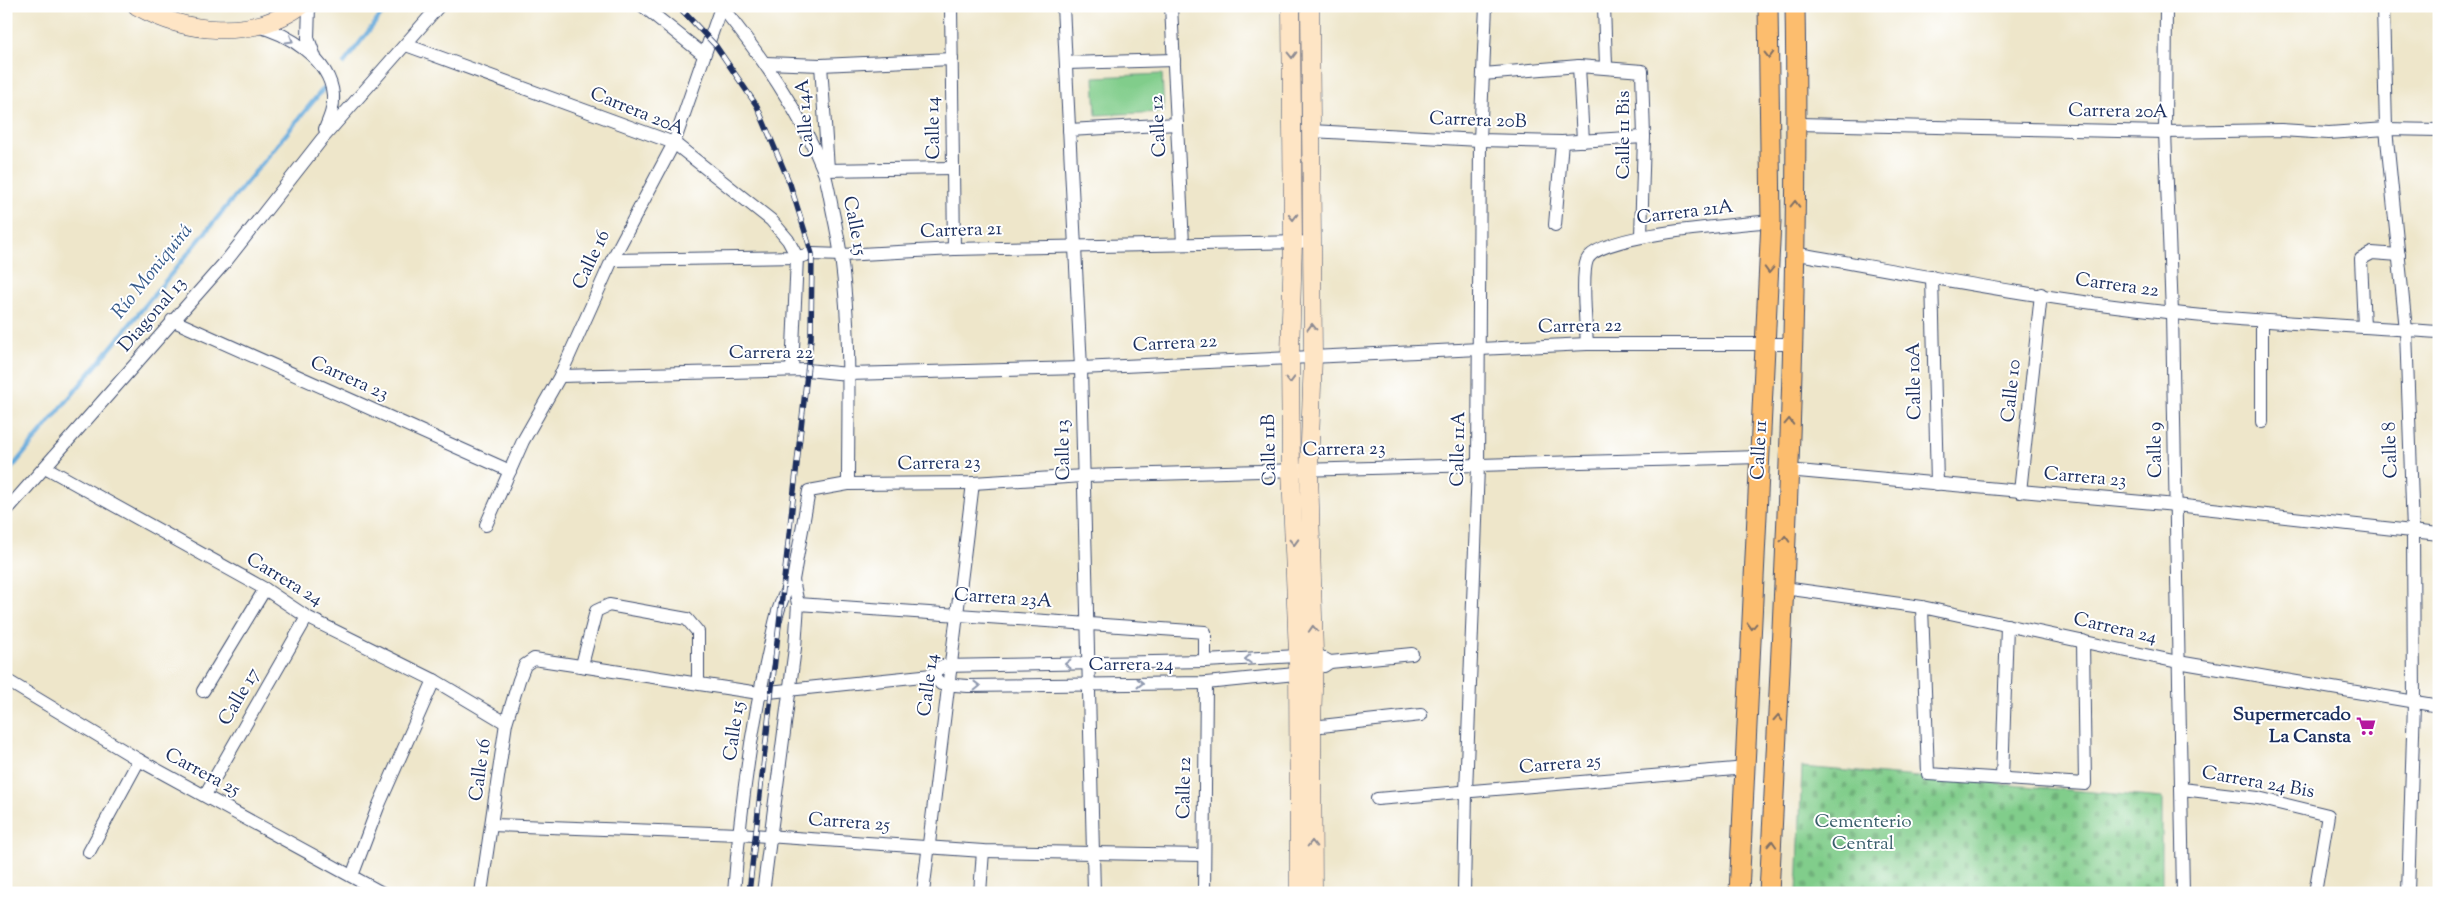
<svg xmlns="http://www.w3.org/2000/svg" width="2445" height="899" font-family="'Sorts Mill Goudy',serif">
	<defs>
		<pattern id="cemetery-stones" width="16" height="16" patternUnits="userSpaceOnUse" patternTransform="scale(1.25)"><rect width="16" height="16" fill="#81cd8b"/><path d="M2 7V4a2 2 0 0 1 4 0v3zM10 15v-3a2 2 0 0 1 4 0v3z" fill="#6fb07a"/></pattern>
	</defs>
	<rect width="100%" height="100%" fill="#fff"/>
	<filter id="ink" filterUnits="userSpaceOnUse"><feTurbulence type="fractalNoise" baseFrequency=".02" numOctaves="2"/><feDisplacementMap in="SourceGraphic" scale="10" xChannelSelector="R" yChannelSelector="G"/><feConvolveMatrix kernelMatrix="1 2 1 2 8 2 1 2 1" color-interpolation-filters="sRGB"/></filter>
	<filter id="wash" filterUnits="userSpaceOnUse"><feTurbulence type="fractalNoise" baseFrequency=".0096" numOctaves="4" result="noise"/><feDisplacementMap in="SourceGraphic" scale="20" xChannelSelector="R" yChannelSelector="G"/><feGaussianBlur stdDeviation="1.12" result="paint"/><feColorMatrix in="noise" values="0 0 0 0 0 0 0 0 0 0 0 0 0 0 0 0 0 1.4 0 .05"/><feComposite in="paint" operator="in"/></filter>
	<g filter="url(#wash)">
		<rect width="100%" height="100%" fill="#eee6ca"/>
		<path fill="url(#cemetery-stones)" stroke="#4e7e74" d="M 1802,767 L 2162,798 L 2162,893 L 1797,893 Z"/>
		<path fill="#81cd8b" stroke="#4e7e74" d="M 1162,74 L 1164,112 L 1096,115 L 1094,77 Z"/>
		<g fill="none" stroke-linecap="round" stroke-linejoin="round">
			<g stroke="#66aadb" stroke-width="4.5">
				<path d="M 344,63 L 388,6"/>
				<path d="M 6,475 L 324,88"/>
			</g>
		</g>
	</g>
	<g filter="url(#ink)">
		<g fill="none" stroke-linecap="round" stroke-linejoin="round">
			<defs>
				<g id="street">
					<path d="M 309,6 L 308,38 L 315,57"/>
					<path d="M 643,6 L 704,55"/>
					<path d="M 721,6 C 761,56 799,109 823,169 C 828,183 830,199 833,213 C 853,301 848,394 848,484"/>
					<path d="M 951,6 L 954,249"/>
					<path d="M 1063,6 L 1081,368 L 1094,893"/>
					<path d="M 1171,6 L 1183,244"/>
					<path d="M 1604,6 L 1606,66"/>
					<path d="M 2166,6 L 2165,132 L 2172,313 L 2183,893"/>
					<path d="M 2383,6 L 2386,129 L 2406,330 L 2413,532 L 2414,703 L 2408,893"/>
					<path d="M 256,26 C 287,33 330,59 333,95 C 334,108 330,117 325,129"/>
					<path d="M 406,45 L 674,143 L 771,220 L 788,240 L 797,257 L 792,370"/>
					<path d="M 765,63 L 821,65 L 952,59"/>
					<path d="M 1067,63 L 1174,60"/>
					<path d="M 821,65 L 828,169"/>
					<path d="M 1579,66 L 1583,141"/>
					<path d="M 1483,74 L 1579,66 L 1642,71 L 1644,137 L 1641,236"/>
					<path d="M 1797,124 L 2165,132 L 2281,130 L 2329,133 L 2386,129 L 2439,130"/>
					<path d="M 1069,130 L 1177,124"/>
					<path d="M 1311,131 L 1480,140 L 1562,142 L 1644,137"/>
					<path d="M 823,170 L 953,168"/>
					<path d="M 1555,225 L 1562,142"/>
					<path d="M 1793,253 C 1920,275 2047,300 2175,313 C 2262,323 2351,325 2439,332"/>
					<path d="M 612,260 L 797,257 L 812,254 L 842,255 L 954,249 L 1301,242"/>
					<path d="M 1932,277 L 1937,484"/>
					<path d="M 172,320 L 510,471"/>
					<path d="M 2364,327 L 2361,259 L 2372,253 L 2399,255"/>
					<path d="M 1587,344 C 1586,326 1581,275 1587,260 C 1599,233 1739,225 1771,221"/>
					<path d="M 560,376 L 807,370 L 848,374 L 1081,368 L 1587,344 L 1791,344"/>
					<path d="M 2262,422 L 2262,322"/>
					<path d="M 45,467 L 265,589 L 307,617 L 434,680 L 506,723"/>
					<path d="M 1787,470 L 2176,505 L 2439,534"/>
					<path d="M 2020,492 L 2041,294"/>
					<path d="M 6,511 L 227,260 L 322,139 L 439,6"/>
					<path d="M 486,525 L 523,441 L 560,376 L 612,260 L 674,143 L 721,7"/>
					<path d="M 1784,588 L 1922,607 L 2178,662 L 2439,706"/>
					<path d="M 798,604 L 1205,632 L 1205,661"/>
					<path d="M 1922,607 L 1928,774 L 2085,784 L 2083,641"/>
					<path d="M 582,665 L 596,611 L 609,605 L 687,619 L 698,632 L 698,683"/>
					<path d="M 1324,666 L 1330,662 L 1412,654"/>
					<path d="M 932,675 L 941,684 L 968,686 L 1206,683 L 1305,673"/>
					<path d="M 6,680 L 139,760 L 382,893"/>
					<path d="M 203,691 L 265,589"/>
					<path d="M 1312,727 L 1421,715"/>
					<path d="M 2002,779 L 2007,625"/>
					<path d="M 2182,789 L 2258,798 L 2328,815 L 2315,893"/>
					<path d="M 205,795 L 307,617"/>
					<path d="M 1377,799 L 1747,768"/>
					<path d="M 492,825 L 739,834 L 983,851 L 1203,855"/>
					<path d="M 89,852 L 139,760"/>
					<path d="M 352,876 L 378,807 L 434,680"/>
					<path d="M 481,893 L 506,723 L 519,680 L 525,665 L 534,659 L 759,693 L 932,675 L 942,666 L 1205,661 L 1298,656 L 1314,653 L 1330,662"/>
					<path d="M 734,893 C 740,813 750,733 768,655 C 774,629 777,602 793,580"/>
					<path d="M 763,893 L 795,648 L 798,604 L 793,580 L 809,491 L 848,484 L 973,483 L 1083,476 L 1760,457"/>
					<path d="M 923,893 L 973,483"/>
					<path d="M 980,893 L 983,851"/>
					<path d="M 1204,893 L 1206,683"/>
					<path d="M 1464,893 L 1466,792 L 1478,466 L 1480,140 L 1486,6"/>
				</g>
				<g id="secondary">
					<path d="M 137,6 C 186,34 252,40 300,6"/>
					<path d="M 1291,6 L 1293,242 L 1290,357 L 1291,469 L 1298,656 L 1299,893"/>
					<path d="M 1310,6 L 1313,357 L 1309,470 L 1314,653 L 1312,727 L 1313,893"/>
				</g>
				<g id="primary">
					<path d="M 1739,893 L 1771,221 L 1768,6"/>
					<path d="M 1769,893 C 1784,598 1800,302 1795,6"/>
				</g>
			</defs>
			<use href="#street" stroke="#3b4a6e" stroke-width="14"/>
			<use href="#secondary" stroke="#3b4a6e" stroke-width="19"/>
			<use href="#primary" stroke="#3b4a6e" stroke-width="21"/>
			<use href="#street" stroke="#fff" stroke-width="12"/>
			<use href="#secondary" stroke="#fee5c5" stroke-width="18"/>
			<use href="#primary" stroke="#fcbd6e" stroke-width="19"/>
			<defs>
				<path id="rail" d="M 678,6 L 716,46 L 757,106 L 790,184 L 812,254 L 811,338 L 749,893"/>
			</defs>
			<use href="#rail" stroke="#1b2f5e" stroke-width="5.5"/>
			<use href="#rail" stroke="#fff" stroke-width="4" stroke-dasharray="11" stroke-linecap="butt"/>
		</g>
		<defs><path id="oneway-chevron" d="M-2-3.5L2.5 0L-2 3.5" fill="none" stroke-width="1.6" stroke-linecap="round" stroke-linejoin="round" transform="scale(1.25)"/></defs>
		<g stroke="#8d97ae">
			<use href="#oneway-chevron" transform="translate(290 40) rotate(31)"/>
			<use href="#oneway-chevron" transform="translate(1248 659) rotate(177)"/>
			<use href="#oneway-chevron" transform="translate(1068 664) rotate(179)"/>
			<use href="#oneway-chevron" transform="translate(1140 683)"/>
			<use href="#oneway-chevron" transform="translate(977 686) rotate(-1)"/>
		</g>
		<g stroke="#8c8a92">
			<use href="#oneway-chevron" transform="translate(1292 55) rotate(89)"/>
			<use href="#oneway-chevron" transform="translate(1293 217) rotate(89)"/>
			<use href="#oneway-chevron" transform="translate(1312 327) rotate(-91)"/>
			<use href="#oneway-chevron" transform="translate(1290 380) rotate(89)"/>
			<use href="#oneway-chevron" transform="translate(1294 542) rotate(88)"/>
			<use href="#oneway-chevron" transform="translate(1313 629) rotate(-93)"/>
			<use href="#oneway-chevron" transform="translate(1312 844) rotate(-90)"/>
		</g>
		<g stroke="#806f65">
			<use href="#oneway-chevron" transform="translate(1769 55) rotate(89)"/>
			<use href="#oneway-chevron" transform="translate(1795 204) rotate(-89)"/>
			<use href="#oneway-chevron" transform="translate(1769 270) rotate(92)"/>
			<use href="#oneway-chevron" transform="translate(1789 422) rotate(-88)"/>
			<use href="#oneway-chevron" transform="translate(1785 539) rotate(-88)"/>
			<use href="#oneway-chevron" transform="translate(1752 626) rotate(92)"/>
			<use href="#oneway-chevron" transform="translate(1778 718) rotate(-87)"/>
			<use href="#oneway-chevron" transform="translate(1772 844) rotate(-87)"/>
		</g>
	</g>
	<defs>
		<symbol id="supermarket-bare" viewBox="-9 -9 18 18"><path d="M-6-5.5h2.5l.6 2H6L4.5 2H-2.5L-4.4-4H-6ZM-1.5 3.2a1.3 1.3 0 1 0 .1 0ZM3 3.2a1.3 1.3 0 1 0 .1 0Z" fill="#b5179e" stroke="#fff" stroke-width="2.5" paint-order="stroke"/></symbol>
	</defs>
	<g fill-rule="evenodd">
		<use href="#supermarket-bare" x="2352" y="712" width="28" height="28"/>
	</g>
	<g text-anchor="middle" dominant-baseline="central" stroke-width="4" stroke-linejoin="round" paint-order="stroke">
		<g font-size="19" fill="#1b2f5e" stroke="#fff">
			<text transform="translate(637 112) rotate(22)">Carrera 20A</text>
			<text transform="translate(2118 112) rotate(1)">Carrera 20A</text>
			<text transform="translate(806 118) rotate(-94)">Calle 14A</text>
			<text transform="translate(1478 121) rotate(2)">Carrera 20B</text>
			<text transform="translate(1159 126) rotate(-93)">Calle 12</text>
			<text transform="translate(934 128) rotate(-91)">Calle 14</text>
			<text transform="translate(1624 135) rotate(-90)">Calle 11 Bis</text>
			<text transform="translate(1685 213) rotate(-7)">Carrera 21A</text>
			<text transform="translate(854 226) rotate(79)">Calle 15</text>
			<text transform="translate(961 231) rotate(-2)">Carrera 21</text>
			<text transform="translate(592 260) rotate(-65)">Calle 16</text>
			<text transform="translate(2117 286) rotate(8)">Carrera 22</text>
			<text transform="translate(153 315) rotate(-49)">Diagonal 13</text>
			<text transform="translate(1580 327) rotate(-1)">Carrera 22</text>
			<text transform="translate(1175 344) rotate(-3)">Carrera 22</text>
			<text x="771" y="353">Carrera 22</text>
			<text transform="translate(349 379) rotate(24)">Carrera 23</text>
			<text transform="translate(1915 381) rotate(-91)">Calle 10A</text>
			<text transform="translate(2012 391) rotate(-84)">Calle 10</text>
			<text transform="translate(1459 449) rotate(-89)">Calle 11A</text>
			<text transform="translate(1064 450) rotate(-91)">Calle 13</text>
			<text transform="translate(1270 450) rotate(-91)">Calle 11B</text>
			<text transform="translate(1344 450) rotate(-1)">Carrera 23</text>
			<text transform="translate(1760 450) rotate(-87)">Calle 11</text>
			<text transform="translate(2156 450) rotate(-91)">Calle 9</text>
			<text transform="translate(2391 450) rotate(-92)">Calle 8</text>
			<text transform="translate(939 464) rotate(-1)">Carrera 23</text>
			<text transform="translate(2085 478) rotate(5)">Carrera 23</text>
			<text transform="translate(284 580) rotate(31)">Carrera 24</text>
			<text transform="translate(1003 599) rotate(4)">Carrera 23A</text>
			<text transform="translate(2115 629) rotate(13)">Carrera 24</text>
			<text x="1131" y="665">Carrera 24</text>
			<text transform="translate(929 685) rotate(-83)">Calle 14</text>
			<text transform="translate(240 697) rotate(-60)">Calle 17</text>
			<text transform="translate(735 731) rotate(-82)">Calle 15</text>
			<text transform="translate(1560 765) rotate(-5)">Carrera 25</text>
			<text transform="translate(481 770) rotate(-82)">Calle 16</text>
			<text transform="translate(202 773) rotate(28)">Carrera 25</text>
			<text transform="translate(2258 783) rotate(10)">Carrera 24 Bis</text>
			<text transform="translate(1185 788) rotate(-89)">Calle 12</text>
			<text transform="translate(849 823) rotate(4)">Carrera 25</text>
		</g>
		<g font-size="19" font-weight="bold" fill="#1b2f5e" stroke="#fff" text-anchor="end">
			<text x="2351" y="715">Supermercado<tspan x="2351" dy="22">La Cansta</tspan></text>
		</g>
		<g font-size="19" fill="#3a5e6c" stroke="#fff">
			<text x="1863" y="822">Cementerio<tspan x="1863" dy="22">Central</tspan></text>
		</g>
		<g font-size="20" font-style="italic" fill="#355a8a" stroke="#fff">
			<text transform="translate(153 272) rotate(-51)">Río Moniquirá</text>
		</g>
	</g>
	<rect width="2445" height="899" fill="none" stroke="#fff" stroke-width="25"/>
</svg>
